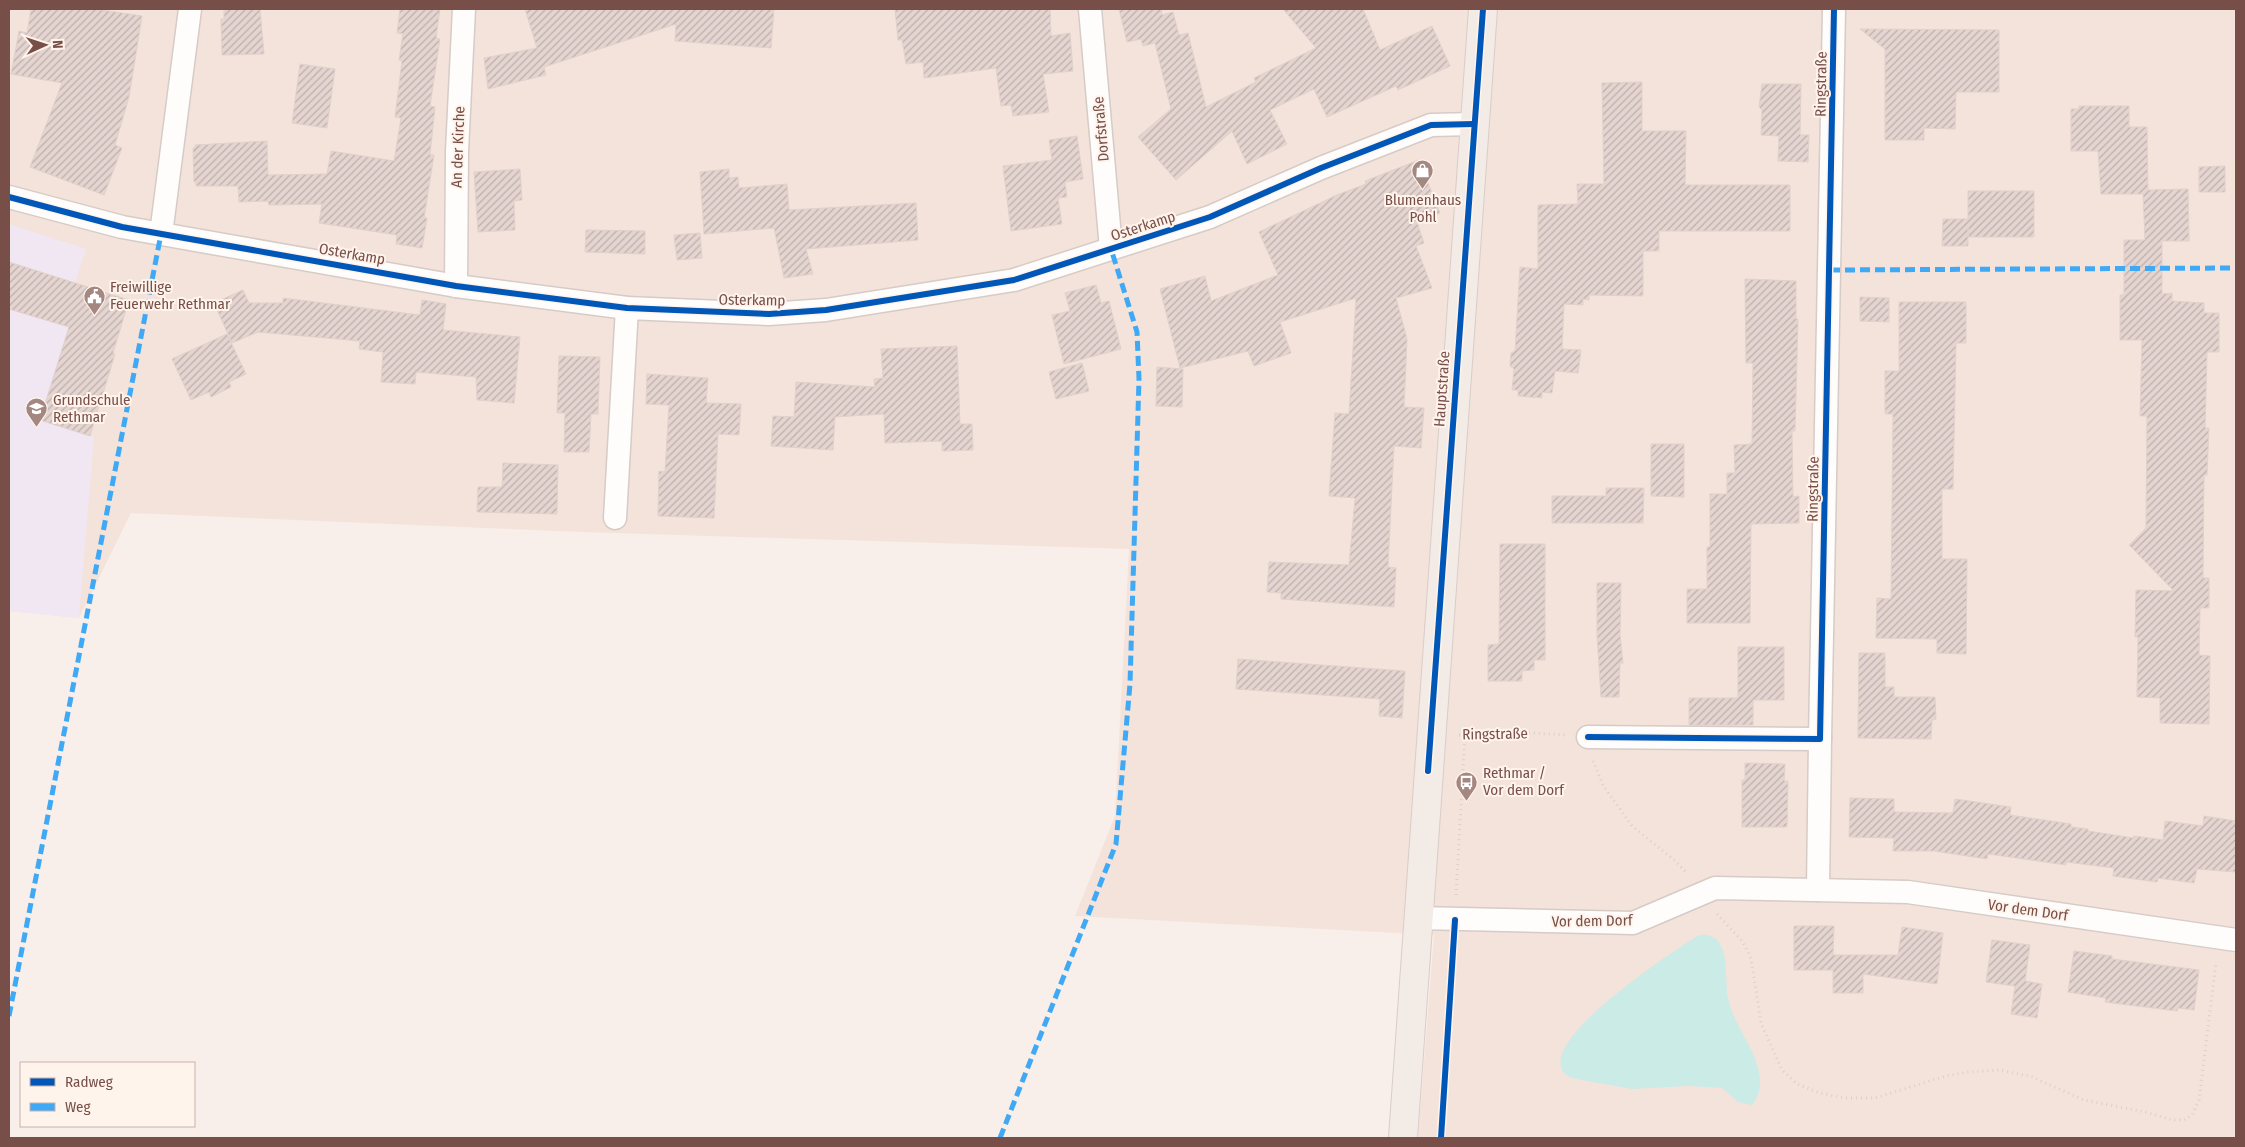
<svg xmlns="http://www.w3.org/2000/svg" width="2245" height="1147" font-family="'Fira Sans Condensed',sans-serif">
	<defs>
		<pattern id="building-hatch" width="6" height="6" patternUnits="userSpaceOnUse" patternTransform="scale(1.25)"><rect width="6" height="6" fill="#e5d5d1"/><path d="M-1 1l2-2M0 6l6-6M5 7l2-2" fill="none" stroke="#beafac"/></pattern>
	</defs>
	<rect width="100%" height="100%" fill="#f8efea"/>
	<path fill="#f4e3da" d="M 9,9 L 2236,9 L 2236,1138 L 1418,1138 L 1434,935 L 1075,916 L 1115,816 L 1129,549 L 582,532 L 131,513 L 79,618 L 9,611 Z"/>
	<path fill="#f1e7f3" d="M 9,224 L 86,249 L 62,324 L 72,328 L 66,339 L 40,420 L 94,437 L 79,618 L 9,611 Z"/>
	<path fill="#caebe6" d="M 1699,935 C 1709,934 1716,936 1721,946 C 1729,962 1724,985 1729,1002 C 1735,1027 1755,1048 1759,1073 C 1761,1085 1760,1095 1752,1105 L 1738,1102 L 1722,1088 L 1688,1086 L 1632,1089 L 1571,1078 C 1567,1075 1562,1073 1561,1067 C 1551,1031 1671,953 1699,935 Z"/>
	<g fill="url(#building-hatch)" stroke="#e1d1cc">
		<path d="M 31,9 L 95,9 L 142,16 L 129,97 L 115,145 L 122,148 L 104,195 L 30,167 L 62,83 L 11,74 L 19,31 L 27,33 Z"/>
		<path d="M 224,9 L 260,9 L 264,54 L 222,55 L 221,19 L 224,19 Z"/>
		<path d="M 400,9 L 440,9 L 436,38 L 440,39 L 430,106 L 435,107 L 430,155 L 434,155 L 424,218 L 427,218 L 422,248 L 396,244 L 397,235 L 319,223 L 322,204 L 269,205 L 268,201 L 239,202 L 238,186 L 196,186 L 196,182 L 194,182 L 193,148 L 195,148 L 195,145 L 267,141 L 268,175 L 327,174 L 331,151 L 394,161 L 401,118 L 395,117 L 402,61 L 399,60 L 403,34 L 397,33 Z"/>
		<path d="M 525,9 L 774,9 L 771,48 L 675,41 L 676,24 L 544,67 L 546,75 L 488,89 L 484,58 L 537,48 Z"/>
		<path d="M 895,9 L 1050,9 L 1051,36 L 1070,33 L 1073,71 L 1043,74 L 1049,112 L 1013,116 L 1011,105 L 1001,106 L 996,68 L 924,78 L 923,62 L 906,64 L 902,40 L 898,40 Z"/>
		<path d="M 1119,9 L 1161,9 L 1162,15 L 1173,12 L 1179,35 L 1188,33 L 1206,107 L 1256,82 L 1254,78 L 1316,48 L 1283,9 L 1363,9 L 1380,50 L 1432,26 L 1450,66 L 1398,90 L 1396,86 L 1327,117 L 1314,89 L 1270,110 L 1287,144 L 1247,164 L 1232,131 L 1176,180 L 1138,137 L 1171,109 L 1155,43 L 1143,46 L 1141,39 L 1127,42 Z"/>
		<path d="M 1860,29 L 1999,30 L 1999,92 L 1956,92 L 1955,129 L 1924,128 L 1924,140 L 1885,140 L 1885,49 Z"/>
		<path d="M 300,64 L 335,69 L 327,128 L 292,123 Z"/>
		<path d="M 1642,82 L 1642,131 L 1686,131 L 1685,185 L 1790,185 L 1790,231 L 1659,231 L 1659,251 L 1643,251 L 1643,296 L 1589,295 L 1589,300 L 1583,299 L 1583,305 L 1564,304 L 1562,349 L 1581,350 L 1578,373 L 1555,371 L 1552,393 L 1542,392 L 1542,398 L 1518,396 L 1518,390 L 1512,390 L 1514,369 L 1510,366 L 1511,353 L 1515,351 L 1520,267 L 1538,269 L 1538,205 L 1578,204 L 1577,184 L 1604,184 L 1602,83 Z"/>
		<path d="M 1762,84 L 1801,84 L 1800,135 L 1809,135 L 1808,162 L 1778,161 L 1779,136 L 1761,135 L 1762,110 L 1759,107 Z"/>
		<path d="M 2079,106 L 2129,106 L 2129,127 L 2147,127 L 2148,190 L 2188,189 L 2189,241 L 2162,241 L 2162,294 L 2172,293 L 2172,301 L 2204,303 L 2204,313 L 2219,313 L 2219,352 L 2207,352 L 2205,428 L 2209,428 L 2207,475 L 2204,475 L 2203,578 L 2209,578 L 2209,608 L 2200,608 L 2199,655 L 2210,656 L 2209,724 L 2160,723 L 2160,698 L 2137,697 L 2138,637 L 2135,637 L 2136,590 L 2174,591 L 2129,545 L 2146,528 L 2147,416 L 2140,416 L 2142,340 L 2120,340 L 2120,295 L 2124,295 L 2124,240 L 2145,240 L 2143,194 L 2101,194 L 2098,151 L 2071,151 L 2071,109 L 2079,109 Z"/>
		<path d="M 1077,136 L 1083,179 L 1065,182 L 1067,197 L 1058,198 L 1062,224 L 1011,231 L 1003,166 L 1052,160 L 1049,140 Z"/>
		<path d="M 1419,160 L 1440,213 L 1417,222 L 1424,243 L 1416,246 L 1432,288 L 1396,298 L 1407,339 L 1404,407 L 1424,408 L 1421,448 L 1394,446 L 1388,567 L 1396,568 L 1394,607 L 1281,599 L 1281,593 L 1267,592 L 1269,562 L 1349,565 L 1355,498 L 1329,496 L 1335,413 L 1349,414 L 1356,298 L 1280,322 L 1291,353 L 1254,366 L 1248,351 L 1180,368 L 1160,289 L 1205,276 L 1211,301 L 1278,275 L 1259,232 L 1337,195 L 1366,184 L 1365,181 Z"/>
		<path d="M 2225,166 L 2225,192 L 2199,192 L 2199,167 Z"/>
		<path d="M 520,169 L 522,200 L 514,201 L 515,230 L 478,232 L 474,172 Z"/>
		<path d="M 729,169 L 729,178 L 738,177 L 739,188 L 787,184 L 789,210 L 916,203 L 918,240 L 806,249 L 813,274 L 784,278 L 774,228 L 704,234 L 700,172 Z"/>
		<path d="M 1968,191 L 2034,191 L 2034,237 L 1968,237 L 1968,227 L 1968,246 L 1942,246 L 1943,219 L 1968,219 Z"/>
		<path d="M 586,230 L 645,231 L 645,254 L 585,252 Z"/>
		<path d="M 700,233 L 702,258 L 677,260 L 674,235 Z"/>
		<path d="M 9,262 L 129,300 L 113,353 L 115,354 L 90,436 L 40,420 L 69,327 L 9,309 Z"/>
		<path d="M 1745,279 L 1796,281 L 1796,319 L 1798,319 L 1795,431 L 1792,431 L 1793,497 L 1799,496 L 1799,523 L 1751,524 L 1750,623 L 1687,623 L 1687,589 L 1707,589 L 1707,547 L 1710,547 L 1710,494 L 1727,494 L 1727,473 L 1735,473 L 1734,445 L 1752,444 L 1753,363 L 1746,363 Z"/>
		<path d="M 1096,285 L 1101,303 L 1109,301 L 1121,349 L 1064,364 L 1052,315 L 1070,311 L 1065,293 Z"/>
		<path d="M 243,290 L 249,303 L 283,303 L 283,298 L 420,315 L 422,300 L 446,304 L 443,330 L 520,337 L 514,403 L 477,400 L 476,377 L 416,372 L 415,384 L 381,382 L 383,352 L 359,349 L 360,341 L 258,332 L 232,343 L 214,303 Z"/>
		<path d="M 1860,297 L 1889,298 L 1889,322 L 1860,321 Z"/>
		<path d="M 1899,302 L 1966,302 L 1966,343 L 1956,343 L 1953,489 L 1942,489 L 1942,559 L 1967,559 L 1966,654 L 1937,653 L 1937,639 L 1876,638 L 1877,598 L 1891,599 L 1893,414 L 1885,414 L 1885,371 L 1899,371 Z"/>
		<path d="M 227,334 L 246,374 L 229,382 L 231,387 L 211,397 L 209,392 L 191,400 L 172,359 Z"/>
		<path d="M 957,346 L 960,424 L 972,424 L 973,450 L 942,451 L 942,441 L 885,443 L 884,414 L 835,417 L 833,450 L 771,446 L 773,416 L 794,417 L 796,382 L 875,387 L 874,379 L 883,378 L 881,349 Z"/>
		<path d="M 559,356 L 600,357 L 598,414 L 591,414 L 589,452 L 564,452 L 565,413 L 557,413 Z"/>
		<path d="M 1082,363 L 1089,391 L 1056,399 L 1049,372 Z"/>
		<path d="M 1157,367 L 1183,369 L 1182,407 L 1156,406 Z"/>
		<path d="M 647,374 L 708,378 L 706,403 L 741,404 L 739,435 L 718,434 L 714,518 L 658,516 L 659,471 L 665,472 L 669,405 L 646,404 Z"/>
		<path d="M 1651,444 L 1684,444 L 1684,497 L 1651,496 Z"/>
		<path d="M 503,463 L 558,465 L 557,514 L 477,512 L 478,487 L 502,487 Z"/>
		<path d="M 1606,488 L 1644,488 L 1643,523 L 1552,523 L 1552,496 L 1606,496 Z"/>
		<path d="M 1500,544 L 1545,544 L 1545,660 L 1534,660 L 1534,670 L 1522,671 L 1522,681 L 1488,681 L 1488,645 L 1499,644 Z"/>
		<path d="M 1597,583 L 1621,583 L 1620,635 L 1623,663 L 1620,663 L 1619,697 L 1601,697 L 1597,635 Z"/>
		<path d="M 1738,647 L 1784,647 L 1784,700 L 1753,700 L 1753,725 L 1689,725 L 1689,698 L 1738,698 Z"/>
		<path d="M 1859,653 L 1885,653 L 1885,687 L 1894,687 L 1894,697 L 1935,697 L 1936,719 L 1932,720 L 1931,739 L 1858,738 Z"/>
		<path d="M 1238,659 L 1405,671 L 1402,718 L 1379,716 L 1380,699 L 1236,689 Z"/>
		<path d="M 1745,763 L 1785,764 L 1784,781 L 1788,781 L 1787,827 L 1742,827 L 1742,780 L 1745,780 Z"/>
		<path d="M 1850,798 L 1894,799 L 1894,812 L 1953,813 L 1955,799 L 2011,807 L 2010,815 L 2071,824 L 2071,827 L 2088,829 L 2088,831 L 2133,838 L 2134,836 L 2163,840 L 2165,821 L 2203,826 L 2204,816 L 2236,821 L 2236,872 L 2197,869 L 2194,883 L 2158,878 L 2157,882 L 2113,876 L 2114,868 L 2066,862 L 2066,865 L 1988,854 L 1987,859 L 1934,851 L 1893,851 L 1894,838 L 1849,837 Z"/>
		<path d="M 1794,926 L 1834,926 L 1833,955 L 1898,955 L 1902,927 L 1943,933 L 1937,984 L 1863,974 L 1863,993 L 1833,993 L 1833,970 L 1794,970 Z"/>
		<path d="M 1992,940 L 2030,945 L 2025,981 L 2042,984 L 2037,1018 L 2011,1014 L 2015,986 L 1986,982 Z"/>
		<path d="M 2074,951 L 2112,956 L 2112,959 L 2199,970 L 2194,1010 L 2178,1008 L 2177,1011 L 2105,1002 L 2106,998 L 2068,992 Z"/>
	</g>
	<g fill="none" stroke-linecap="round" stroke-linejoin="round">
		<defs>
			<g id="minor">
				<path d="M 1090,9 L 1111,249"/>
				<path d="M 9,197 L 122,227 L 456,286 L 627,308 L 769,314 L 826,310 L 1014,280 L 1210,217 L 1321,168 L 1431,125 L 1474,124"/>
				<path d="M 161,234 L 190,9"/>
				<path d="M 456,286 L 457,151 L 464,9"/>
				<path d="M 615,518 L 627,308"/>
				<path d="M 1588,737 L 1820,739 L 1834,9"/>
				<path d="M 1818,890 L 1820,739"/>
				<path d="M 1418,918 L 1633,923 L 1715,888 L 1908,892 L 2236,940"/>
			</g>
			<path id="primary" d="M 1403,1138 L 1483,9"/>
		</defs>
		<use href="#minor" stroke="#d6cbc6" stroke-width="25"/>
		<use href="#primary" stroke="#daccc9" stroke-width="30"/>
		<g stroke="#dacfcd" stroke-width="3" stroke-dasharray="1 4" stroke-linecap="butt">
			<path d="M 1459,735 L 1502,731 L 1565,735"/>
			<path d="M 1593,761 L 1604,787 L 1632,826 L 1674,860 L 1687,873"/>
			<path d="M 1456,895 L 1465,735"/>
			<path d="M 1717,914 L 1742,941 L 1751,958 L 1761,1023 L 1782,1070 L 1797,1084 L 1820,1093 L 1846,1098 L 1875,1098 L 1946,1076 L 1969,1072 L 2000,1070 L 2032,1077 L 2084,1100 L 2145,1112 L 2172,1120 L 2184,1120 L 2192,1115 L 2199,1100 L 2216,963"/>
		</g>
		<use href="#minor" stroke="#fefdfc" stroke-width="22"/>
		<use href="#primary" stroke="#f3ebe5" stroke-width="28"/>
		<g stroke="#3fa9f5" stroke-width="5" stroke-dasharray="10 5" stroke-linecap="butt">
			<path d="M 1830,270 L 2236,268"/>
			<path d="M 9,1016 L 161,234"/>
			<path d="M 1000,1138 L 1116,844 L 1130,684 L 1139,379 L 1137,332 L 1111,249"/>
		</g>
		<defs>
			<g id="cycleway">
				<path d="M 9,197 L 122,227 L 456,286 L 627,308 L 769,314 L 826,310 L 1014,280 L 1210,217 L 1321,168 L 1431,125 L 1474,124"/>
				<path d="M 1588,737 L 1820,739 L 1834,9"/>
				<path d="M 1428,771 L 1483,9"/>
				<path d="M 1441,1138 L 1455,920"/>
			</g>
		</defs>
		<use href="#cycleway" stroke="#fff4ec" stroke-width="9"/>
		<use href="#cycleway" stroke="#0057b8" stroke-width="6"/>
	</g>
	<defs>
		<symbol id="shop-pin" viewBox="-11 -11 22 30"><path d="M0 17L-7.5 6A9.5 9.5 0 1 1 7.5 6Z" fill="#a58781" stroke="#fff4ec"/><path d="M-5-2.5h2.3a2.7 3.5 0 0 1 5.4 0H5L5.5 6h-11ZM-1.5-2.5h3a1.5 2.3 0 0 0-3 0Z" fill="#fff"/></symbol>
		<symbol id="civic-pin" viewBox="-11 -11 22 30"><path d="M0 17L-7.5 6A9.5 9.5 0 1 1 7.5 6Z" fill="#a58781" stroke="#fff4ec"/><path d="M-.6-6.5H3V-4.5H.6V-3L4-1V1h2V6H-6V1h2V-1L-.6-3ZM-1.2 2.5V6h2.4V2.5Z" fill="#fff"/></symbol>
		<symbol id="school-pin" viewBox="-11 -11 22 30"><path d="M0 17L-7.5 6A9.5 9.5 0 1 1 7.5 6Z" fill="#a58781" stroke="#fff4ec"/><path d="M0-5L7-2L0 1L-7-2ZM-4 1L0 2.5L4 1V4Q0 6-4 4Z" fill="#fff"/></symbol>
		<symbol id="bus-pin" viewBox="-11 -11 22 30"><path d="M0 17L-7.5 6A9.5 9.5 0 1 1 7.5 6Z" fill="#a58781" stroke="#fff4ec"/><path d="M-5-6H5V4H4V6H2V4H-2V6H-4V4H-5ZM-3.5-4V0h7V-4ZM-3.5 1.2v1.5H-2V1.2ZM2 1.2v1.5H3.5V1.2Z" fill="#fff"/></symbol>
	</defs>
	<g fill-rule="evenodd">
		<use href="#shop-pin" x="1410" y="158" width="25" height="34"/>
		<use href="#civic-pin" x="82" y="284" width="25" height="34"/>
		<use href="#school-pin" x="24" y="396" width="25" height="34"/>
		<use href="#bus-pin" x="1454" y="770" width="25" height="34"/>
	</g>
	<g text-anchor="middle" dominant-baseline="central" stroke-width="4" stroke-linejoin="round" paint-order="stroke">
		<g font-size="15" fill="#784f48" stroke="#fff4ec">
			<text transform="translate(1821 84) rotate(-89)">Ringstraße</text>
			<text transform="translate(1101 129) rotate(-95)">Dorfstraße</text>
			<text transform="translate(458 147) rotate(-88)">An der Kirche</text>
			<text transform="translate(1143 226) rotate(-18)">Osterkamp</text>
			<text transform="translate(352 254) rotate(10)">Osterkamp</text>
			<text transform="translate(752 300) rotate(1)">Osterkamp</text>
			<text transform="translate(1442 389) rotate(-86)">Hauptstraße</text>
			<text transform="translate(1813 489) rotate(-89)">Ringstraße</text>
			<text transform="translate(1495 734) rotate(-1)">Ringstraße</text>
			<text transform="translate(2028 910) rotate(8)">Vor dem Dorf</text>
			<text transform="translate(1592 921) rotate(-1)">Vor dem Dorf</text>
		</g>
		<g font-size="15" fill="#784f48" stroke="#fff4ec" text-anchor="start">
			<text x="1423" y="200" text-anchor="middle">Blumenhaus<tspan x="1423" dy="17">Pohl</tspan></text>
			<text x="110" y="287">Freiwillige<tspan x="110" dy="17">Feuerwehr Rethmar</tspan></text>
			<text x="53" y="400">Grundschule<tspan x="53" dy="17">Rethmar</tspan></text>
			<text x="1483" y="773">Rethmar /<tspan x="1483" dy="17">Vor dem Dorf</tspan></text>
		</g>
	</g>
	<rect width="2245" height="1147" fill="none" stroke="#784f48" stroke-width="20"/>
	<rect x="20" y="1062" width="175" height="65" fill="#fff4ec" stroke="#c9b2aa"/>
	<rect x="30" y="1078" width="25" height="8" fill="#0057b8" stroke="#c9b2aa"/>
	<text x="65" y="1087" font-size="15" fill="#784f48">Radweg</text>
	<rect x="30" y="1103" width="25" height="8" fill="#3fa9f5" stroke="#c9b2aa"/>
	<text x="65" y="1112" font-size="15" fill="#784f48">Weg</text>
	<g transform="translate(45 45) rotate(87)" stroke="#fff4ec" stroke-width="4" paint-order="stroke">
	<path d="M0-4L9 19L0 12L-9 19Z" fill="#784f48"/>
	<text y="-8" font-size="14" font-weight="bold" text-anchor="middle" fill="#784f48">N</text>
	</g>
</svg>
